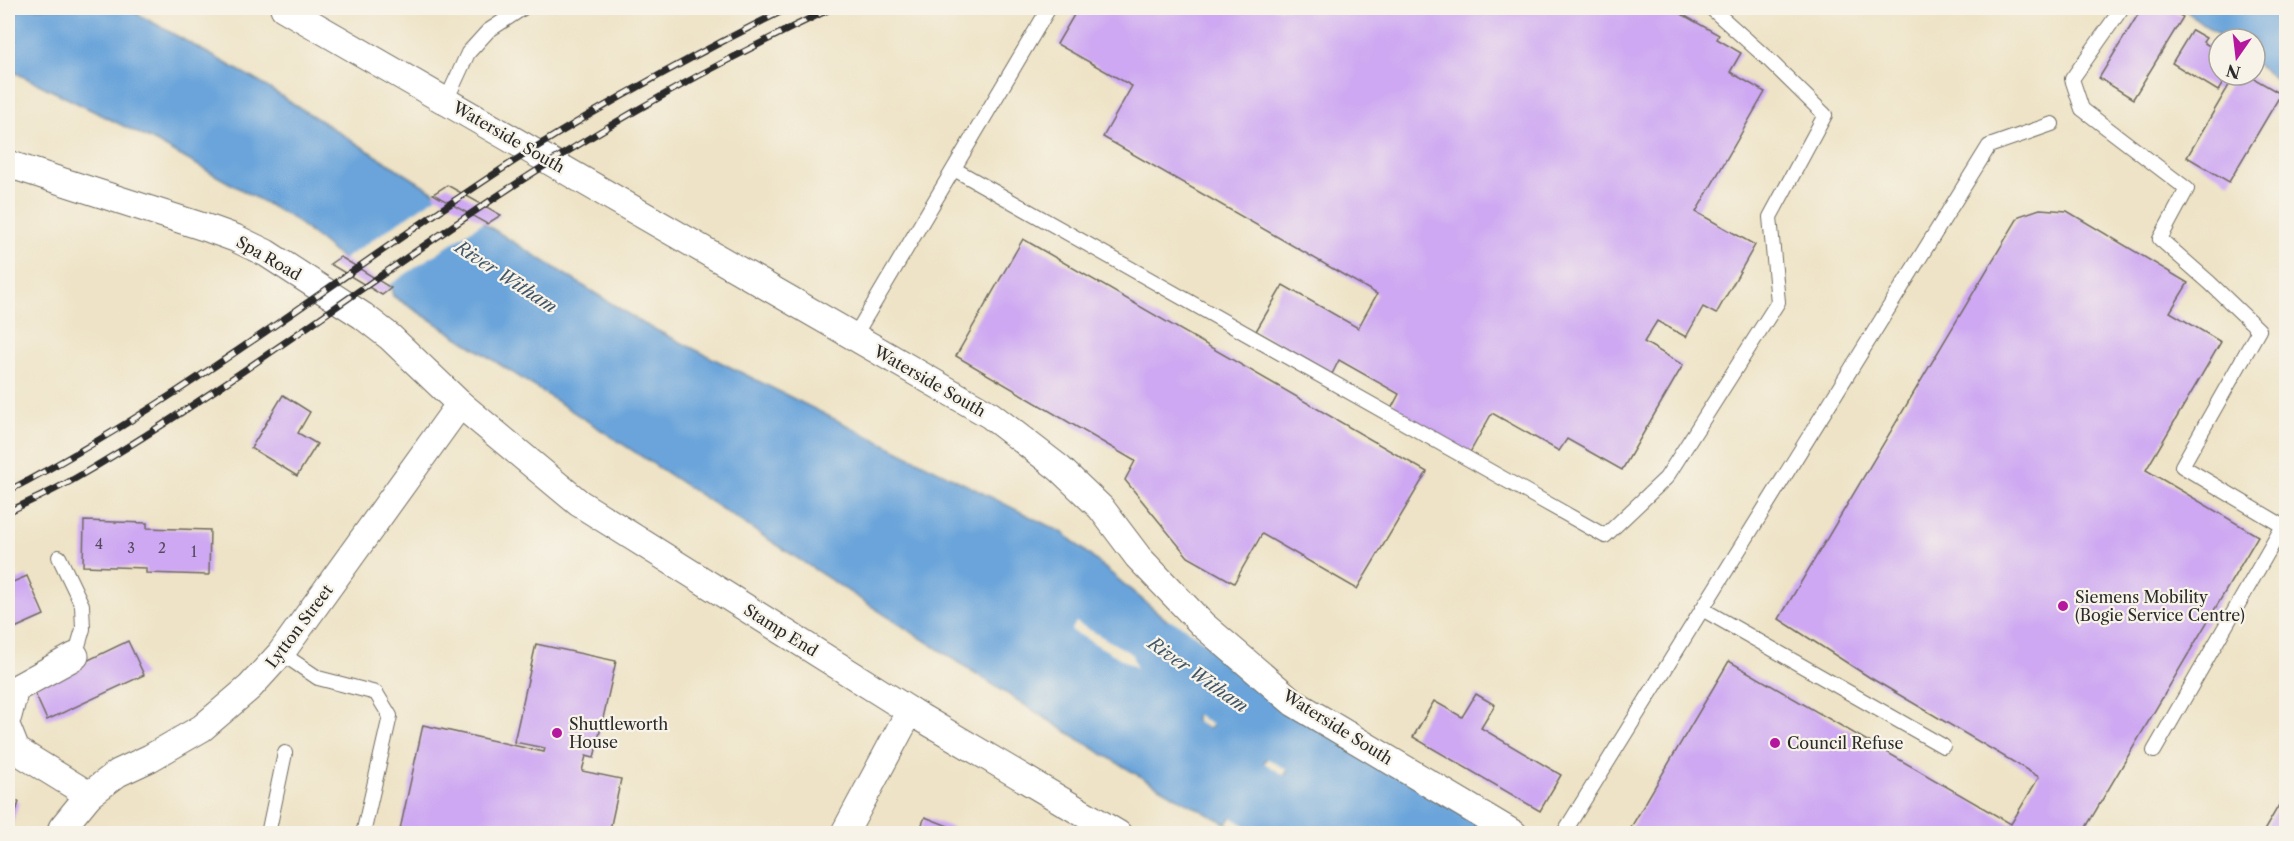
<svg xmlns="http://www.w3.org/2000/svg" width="2294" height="841" font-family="'Libre Caslon Text',serif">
	<rect width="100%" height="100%" fill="#f7f3e8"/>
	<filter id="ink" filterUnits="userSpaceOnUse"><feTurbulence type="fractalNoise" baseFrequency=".0167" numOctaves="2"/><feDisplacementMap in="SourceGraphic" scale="12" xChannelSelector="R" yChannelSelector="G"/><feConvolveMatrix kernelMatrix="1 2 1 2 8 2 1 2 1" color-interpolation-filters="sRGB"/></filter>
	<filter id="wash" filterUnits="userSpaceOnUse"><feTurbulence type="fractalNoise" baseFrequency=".008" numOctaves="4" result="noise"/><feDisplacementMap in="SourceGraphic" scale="24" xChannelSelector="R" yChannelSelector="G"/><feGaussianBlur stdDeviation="1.35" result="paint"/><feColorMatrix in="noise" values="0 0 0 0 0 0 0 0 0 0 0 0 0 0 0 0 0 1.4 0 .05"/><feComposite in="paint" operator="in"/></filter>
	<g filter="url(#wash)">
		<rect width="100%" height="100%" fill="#eee3c6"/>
		<g fill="#6ba4da" stroke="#4b6882" stroke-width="1.5">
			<path d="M 8,8 L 127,8 L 254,79 L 644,324 L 1063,533 L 1207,654 L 1213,670 L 1235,684 L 1234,702 L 1220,709 L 1189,690 L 1184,690 L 1183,699 L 1196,707 L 1196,723 L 1208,729 L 1220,721 L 1271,751 L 1227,824 C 1126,773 1030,708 935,647 C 753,531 575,411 393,296 L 391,288 L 340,257 L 294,219 L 156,142 L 8,69 Z"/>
			<path d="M 2182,8 L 2281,8 L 2286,12 L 2286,87 L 2255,63 L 2255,39 L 2223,39 Z"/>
			<path d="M 1239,683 L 1278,710 L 1363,758 L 1347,784 L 1237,719 L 1222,713 L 1238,704 Z"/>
			<path d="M 1366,760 L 1494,834 L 1250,834 L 1292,763 L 1371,810 L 1376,809 L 1378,806 L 1376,801 L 1351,786 Z"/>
		</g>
		<g fill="#eee3c6">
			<path d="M 442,193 L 485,221 L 388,286 L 341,261 Z"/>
			<path d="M 1076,622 L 1178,680 L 1173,689 L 1071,630 Z"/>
			<path d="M 1382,804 L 1383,804 L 1423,833 L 1405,833 L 1376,813 Z"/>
		</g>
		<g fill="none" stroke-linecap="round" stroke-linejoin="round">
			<g stroke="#6ba4da" stroke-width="63">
				<path d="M 1164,652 L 1234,702 L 1439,824 L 1447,834"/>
				<path d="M 1172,744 L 1320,834"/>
			</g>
		</g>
		<g id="blocks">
			<g fill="#cea8f2">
				<path d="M 1078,8 L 1671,8 L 1719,35 L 1717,39 L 1741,53 L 1730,72 L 1765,92 L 1696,212 L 1755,245 L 1716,314 L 1703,307 L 1686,337 L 1657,321 L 1644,342 L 1683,365 L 1622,470 L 1567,439 L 1559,451 L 1492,413 L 1468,456 L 1390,411 L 1399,394 L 1339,360 L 1332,374 L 1256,331 L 1283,285 L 1358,328 L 1377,294 L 1103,137 L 1132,86 L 1057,44 Z"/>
				<path d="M 2142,8 L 2167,8 L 2183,17 L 2133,99 L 2099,78 Z"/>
				<path d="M 2192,30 L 2206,38 L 2203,42 L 2219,52 L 2219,75 L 2228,75 L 2218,91 L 2172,63 Z"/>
				<path d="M 2235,75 L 2248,75 L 2281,94 L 2229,182 L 2187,157 Z"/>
				<path d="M 447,185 L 501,215 L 487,224 L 433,194 Z"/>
				<path d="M 2040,209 L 2067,211 L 2188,283 L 2170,312 L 2221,342 L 2146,470 L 2258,536 L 2082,834 L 1627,834 L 1729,661 L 2011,824 L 2039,777 L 1869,677 L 1779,619 L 2019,216 Z"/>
				<path d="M 1023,239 L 1427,472 L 1357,589 L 1262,534 L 1234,583 L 1188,557 L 1125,480 L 1135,461 L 956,356 Z"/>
				<path d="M 340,257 L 344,259 L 391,288 L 382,295 L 330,264 Z"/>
				<path d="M 283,395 L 310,412 L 298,433 L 317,444 L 297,476 L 251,448 Z"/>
				<path d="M 84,521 L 147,523 L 147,528 L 210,530 L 209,575 L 146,573 L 146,568 L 83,566 Z"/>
				<path d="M 27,576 L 44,615 L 8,631 L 8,584 Z"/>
				<path d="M 128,641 L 144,675 L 47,720 L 32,687 Z"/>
				<path d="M 536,644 L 616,661 L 594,758 L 586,756 L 582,771 L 621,779 L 609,834 L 399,834 L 423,725 L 544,752 L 545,748 L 514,742 Z"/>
				<path d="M 1476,694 L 1495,705 L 1481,728 L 1561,775 L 1540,811 L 1413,737 L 1434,701 L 1462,717 Z"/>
				<path d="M 2286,793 L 2286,834 L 2262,834 Z"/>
				<path d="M 8,798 L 19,802 L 9,834 L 8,834 Z"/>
				<path d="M 925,817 L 966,833 L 966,834 L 918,834 Z"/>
			</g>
		</g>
	</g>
	<g filter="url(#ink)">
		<use href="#blocks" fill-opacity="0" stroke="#6f6b61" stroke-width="1.5"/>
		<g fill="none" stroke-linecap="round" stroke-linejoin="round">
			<defs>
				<g id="lane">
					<path d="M 2122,8 L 2072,79 L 2082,109 L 2187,189 L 2160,239 L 2210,283 L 2259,330 L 2182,466 L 2283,526 L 2154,751"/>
					<path d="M 446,101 L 468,53 L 488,31 L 523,8"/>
					<path d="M 954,169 L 1605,536 L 1666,478 L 1778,302 L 1770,217 L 1825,115 L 1769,60 L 1711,8"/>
					<path d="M 854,337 L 1049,8"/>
					<path d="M 59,557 L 82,605 L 83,629 L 75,656"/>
					<path d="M 1702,609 L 1943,746"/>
					<path d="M 281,653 L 318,678 L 376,693 L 390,716 L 363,834"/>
					<path d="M 268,834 L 285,753"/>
					<path d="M 1563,834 L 1989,146 L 2052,124"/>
				</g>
				<g id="street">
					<path d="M 284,8 L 990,415 L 1059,468 L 1101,508 L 1138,557 L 1203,625 L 1294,703 L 1514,834"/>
					<path d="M 8,164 L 210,229 L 235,238 L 266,253 L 363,316 L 390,337 L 460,404 L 579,503 L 910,711 L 1118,834"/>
					<path d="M 8,716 L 15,689 L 75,656"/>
					<path d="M 8,730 L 16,750 L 89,795"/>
					<path d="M 61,834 L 62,828 L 89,795 L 118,773 L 150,758 L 202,728 L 250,687 L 281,653 L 460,404"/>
					<path d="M 844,834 L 910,711"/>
				</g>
			</defs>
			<use href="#lane" stroke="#6f6b61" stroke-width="16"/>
			<use href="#street" stroke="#6f6b61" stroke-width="29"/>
			<use href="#lane" stroke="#fff" stroke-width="14"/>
			<use href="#street" stroke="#fff" stroke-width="27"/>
			<defs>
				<g id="rail">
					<path d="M 8,491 C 181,401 336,278 499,171 C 591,110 690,57 788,8"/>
					<path d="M 8,512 C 32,500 58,489 81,475 C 227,389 361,286 502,193 C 607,124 718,62 832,8"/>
				</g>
			</defs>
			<use href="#rail" stroke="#2b2b2b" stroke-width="7"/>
			<use href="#rail" stroke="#f7f3e8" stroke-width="4.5" stroke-dasharray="14" stroke-linecap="butt"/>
		</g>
	</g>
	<g fill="#b5179e" stroke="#f7f3e8" stroke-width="2">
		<circle cx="2063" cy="606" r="6"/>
		<circle cx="557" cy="733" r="6"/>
		<circle cx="1775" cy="743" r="6"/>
	</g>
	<g text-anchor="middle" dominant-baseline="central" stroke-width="4.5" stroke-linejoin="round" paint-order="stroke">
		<g font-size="14" fill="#544a5d">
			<text x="99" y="544">4</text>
			<text x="131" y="548">3</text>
			<text x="162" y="548">2</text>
			<text x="194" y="552">1</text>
		</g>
		<g font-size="16" fill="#2b2b2b" stroke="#f7f3e8">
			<text transform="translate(509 137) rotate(30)">Waterside South</text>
			<text transform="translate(269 258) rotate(30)">Spa Road</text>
			<text transform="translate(930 381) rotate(30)">Waterside South</text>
			<text transform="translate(299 626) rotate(-53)">Lytton Street</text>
			<text transform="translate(781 630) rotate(32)">Stamp End</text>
			<text transform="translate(1338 727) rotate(32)">Waterside South</text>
		</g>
		<g font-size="16" fill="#2b2b2b" stroke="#f7f3e8" text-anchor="start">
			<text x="2075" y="597">Siemens Mobility<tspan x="2075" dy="18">(Bogie Service Centre)</tspan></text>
			<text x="569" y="724">Shuttleworth<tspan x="569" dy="18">House</tspan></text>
			<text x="1787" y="743">Council Refuse</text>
		</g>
		<g font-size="18" font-style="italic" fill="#415568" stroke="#f7f3e8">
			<text transform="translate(506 277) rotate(33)">River Witham</text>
			<text transform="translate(1198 675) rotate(35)">River Witham</text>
		</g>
	</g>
	<rect width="2294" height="841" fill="none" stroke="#f7f3e8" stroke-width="30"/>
	<g transform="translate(2237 57) rotate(194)"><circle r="28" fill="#f7f3e8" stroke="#a5a39c" stroke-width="1.5"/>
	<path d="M0-4.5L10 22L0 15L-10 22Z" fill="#b5179e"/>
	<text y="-9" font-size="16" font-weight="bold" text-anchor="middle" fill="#2b2b2b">N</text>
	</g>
</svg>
